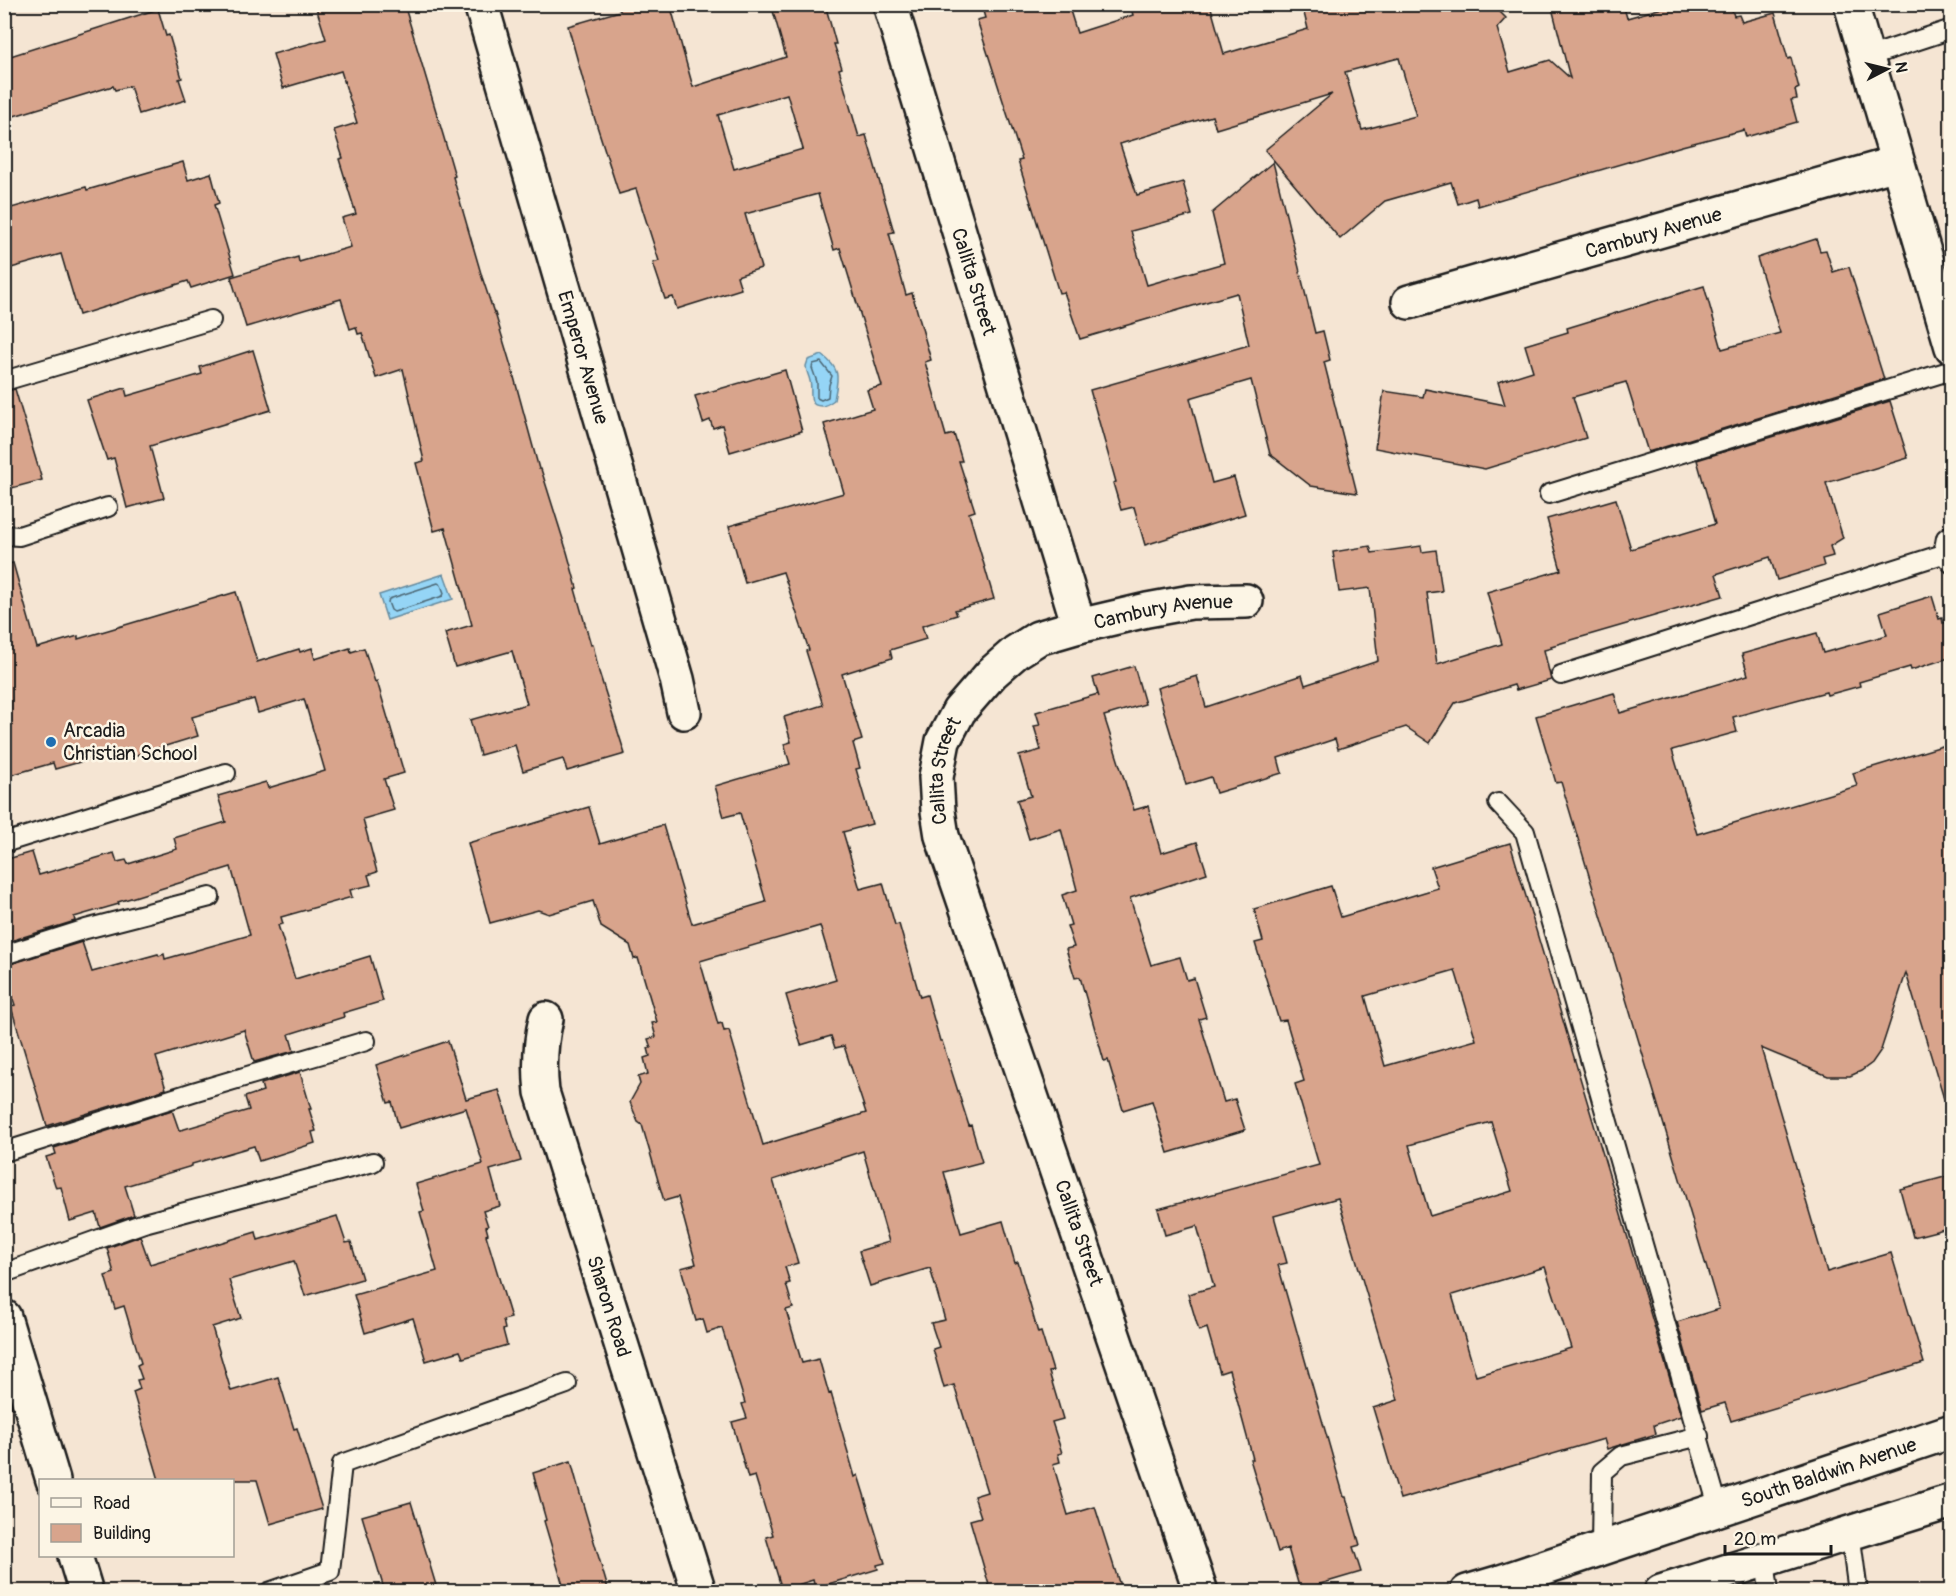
<svg xmlns="http://www.w3.org/2000/svg" width="1956" height="1596" font-family="Pangolin,sans-serif">
	<rect width="100%" height="100%" fill="#f5e5d3"/>
	<filter id="ink" filterUnits="userSpaceOnUse"><feTurbulence type="fractalNoise" baseFrequency=".0167" numOctaves="2"/><feDisplacementMap in="SourceGraphic" scale="12" xChannelSelector="R" yChannelSelector="G"/><feConvolveMatrix kernelMatrix="1 2 1 2 8 2 1 2 1" color-interpolation-filters="sRGB"/></filter>
	<g filter="url(#ink)">
		<g fill="#95d5f6" stroke="#658b9f" stroke-width="1.5">
			<path d="M 822,355 C 842,370 838,378 834,400 C 830,403 826,406 821,406 C 806,406 813,390 810,381 C 809,375 806,372 806,366 L 808,360 Z"/>
			<path d="M 444,574 L 453,599 L 387,620 L 379,595 Z"/>
		</g>
		<g fill="none" stroke-linecap="round" stroke-linejoin="round">
			<g stroke="#4c6673" stroke-width="1.5">
				<path d="M 821,362 L 832,376 L 829,385 L 828,397 L 821,400 L 817,398 L 817,382 L 812,368 L 813,364 Z"/>
				<path d="M 438,583 L 441,585 L 444,593 L 443,596 L 394,612 L 391,610 L 388,602 L 389,599 Z"/>
			</g>
		</g>
		<g fill="#d8a48c" stroke="#1c1c1c" stroke-width="1.5" fill-rule="evenodd">
			<path d="M 315,4 L 404,4 L 444,138 L 455,176 L 453,177 L 482,277 L 494,313 L 495,313 L 511,366 L 539,469 L 541,469 L 567,552 L 577,588 L 575,589 L 591,645 L 593,644 L 599,672 L 625,754 L 567,771 L 563,759 L 523,771 L 515,745 L 480,755 L 470,720 L 527,704 L 512,651 L 455,667 L 445,633 L 472,625 L 445,528 L 434,531 L 416,463 L 424,461 L 403,369 L 376,378 L 362,333 L 358,334 L 356,327 L 350,329 L 341,299 L 246,327 L 231,277 L 298,257 L 299,262 L 351,247 L 342,218 L 356,214 L 339,159 L 343,158 L 334,130 L 357,123 L 341,71 L 283,88 L 273,54 L 326,39 Z"/>
			<path d="M 633,4 L 670,4 L 693,87 L 786,57 L 771,4 L 825,4 L 836,44 L 834,44 L 842,68 L 839,69 L 859,137 L 866,135 L 894,232 L 889,233 L 906,295 L 912,293 L 931,360 L 925,362 L 946,436 L 954,434 L 962,461 L 959,461 L 975,511 L 969,513 L 994,599 L 955,610 L 957,615 L 922,626 L 926,639 L 890,650 L 892,658 L 842,674 L 862,740 L 853,743 L 860,768 L 856,769 L 872,824 L 843,832 L 860,889 L 883,883 L 895,925 L 899,924 L 920,997 L 927,995 L 940,1041 L 942,1041 L 969,1126 L 971,1125 L 982,1162 L 944,1172 L 961,1233 L 1003,1221 L 1015,1263 L 1018,1262 L 1038,1333 L 1041,1332 L 1053,1371 L 1049,1372 L 1063,1419 L 1052,1422 L 1062,1453 L 1058,1454 L 1060,1462 L 1053,1464 L 1068,1515 L 1095,1507 L 1122,1592 L 991,1592 L 970,1520 L 981,1517 L 974,1496 L 987,1492 L 954,1385 L 944,1388 L 933,1349 L 939,1347 L 931,1323 L 945,1320 L 930,1268 L 870,1286 L 859,1251 L 889,1242 L 863,1151 L 773,1180 L 798,1263 L 785,1267 L 790,1283 L 786,1284 L 793,1308 L 786,1310 L 802,1363 L 819,1359 L 829,1394 L 831,1393 L 855,1477 L 858,1475 L 885,1563 L 877,1565 L 878,1569 L 815,1588 L 813,1580 L 782,1590 L 766,1537 L 773,1535 L 755,1476 L 748,1478 L 732,1422 L 747,1418 L 742,1404 L 745,1403 L 722,1328 L 707,1333 L 703,1319 L 696,1321 L 681,1268 L 696,1264 L 678,1197 L 664,1201 L 642,1125 L 638,1122 L 630,1102 L 640,1084 L 638,1077 L 648,1074 L 644,1058 L 650,1056 L 648,1048 L 651,1048 L 648,1039 L 656,1037 L 652,1023 L 657,1022 L 638,958 L 634,959 L 630,945 L 601,927 L 593,901 L 549,914 L 538,910 L 490,923 L 468,843 L 589,807 L 600,844 L 663,825 L 692,924 L 766,902 L 740,813 L 724,817 L 715,786 L 790,764 L 784,744 L 791,742 L 784,717 L 823,705 L 806,651 L 809,650 L 783,572 L 745,583 L 729,526 L 844,493 L 824,424 L 873,409 L 867,390 L 882,386 L 840,248 L 834,250 L 818,194 L 745,214 L 761,268 L 737,276 L 741,289 L 677,309 L 673,297 L 665,299 L 653,263 L 659,261 L 636,189 L 619,194 L 588,98 L 568,26 L 620,11 L 620,8 ZM 787,94 L 803,149 L 734,169 L 718,115 ZM 820,926 L 836,980 L 786,995 L 801,1045 L 831,1036 L 835,1048 L 844,1046 L 866,1113 L 763,1145 L 729,1030 L 724,1031 L 722,1023 L 718,1024 L 700,961 Z"/>
			<path d="M 981,4 L 1068,4 L 1077,33 L 1133,15 L 1130,4 L 1210,4 L 1224,54 L 1308,29 L 1303,9 L 1317,4 L 1492,4 L 1506,18 L 1497,28 L 1510,72 L 1550,60 L 1570,78 L 1551,4 L 1623,4 L 1627,18 L 1676,4 L 1730,4 L 1734,16 L 1739,15 L 1742,22 L 1775,13 L 1788,59 L 1791,58 L 1799,88 L 1795,90 L 1797,99 L 1791,100 L 1797,122 L 1746,137 L 1744,130 L 1682,146 L 1478,206 L 1476,198 L 1458,204 L 1451,182 L 1385,201 L 1340,239 L 1265,150 L 1332,94 L 1216,129 L 1212,116 L 1120,144 L 1137,195 L 1183,182 L 1192,215 L 1131,231 L 1147,285 L 1224,263 L 1212,213 L 1273,162 L 1315,333 L 1323,331 L 1330,360 L 1324,362 L 1357,493 L 1311,486 L 1270,454 L 1251,380 L 1190,398 L 1212,483 L 1234,477 L 1245,514 L 1145,545 L 1134,507 L 1121,510 L 1113,483 L 1116,482 L 1090,390 L 1249,345 L 1237,293 L 1080,339 L 1064,292 L 1059,293 L 1018,161 L 1022,160 L 977,20 L 985,18 ZM 1399,58 L 1416,116 L 1362,130 L 1345,72 Z"/>
			<path d="M 158,9 L 166,36 L 169,35 L 182,78 L 179,79 L 186,100 L 139,114 L 130,86 L 115,90 L 113,86 L 4,119 L 4,58 Z"/>
			<path d="M 183,162 L 188,180 L 211,173 L 219,203 L 214,205 L 235,274 L 191,288 L 188,281 L 79,315 L 61,254 L 4,270 L 4,210 L 86,187 L 87,190 Z"/>
			<path d="M 1816,239 L 1820,251 L 1826,250 L 1833,272 L 1849,267 L 1884,379 L 1648,452 L 1626,382 L 1573,397 L 1586,438 L 1485,469 L 1375,448 L 1384,391 L 1423,397 L 1425,389 L 1505,405 L 1498,382 L 1533,371 L 1525,345 L 1568,332 L 1567,328 L 1704,286 L 1722,349 L 1780,333 L 1757,258 Z"/>
			<path d="M 253,350 L 271,410 L 150,446 L 164,498 L 127,508 L 114,458 L 107,460 L 87,400 L 125,388 L 127,396 L 202,374 L 200,367 Z"/>
			<path d="M 785,370 L 802,431 L 730,452 L 722,425 L 713,428 L 710,420 L 703,423 L 695,396 Z"/>
			<path d="M 15,389 L 42,480 L 4,490 L 4,392 Z"/>
			<path d="M 1890,401 L 1908,458 L 1826,483 L 1843,538 L 1830,546 L 1833,556 L 1822,559 L 1824,566 L 1777,580 L 1770,557 L 1716,574 L 1723,596 L 1551,646 L 1552,648 L 1544,650 L 1551,680 L 1516,690 L 1514,685 L 1455,703 L 1430,743 L 1406,727 L 1338,749 L 1335,739 L 1278,758 L 1282,773 L 1216,793 L 1211,777 L 1186,785 L 1157,688 L 1197,676 L 1206,707 L 1302,675 L 1305,685 L 1378,661 L 1370,588 L 1339,592 L 1333,552 L 1370,546 L 1372,553 L 1421,546 L 1422,552 L 1436,550 L 1442,591 L 1427,593 L 1437,664 L 1502,644 L 1487,592 L 1561,570 L 1547,519 L 1616,499 L 1631,549 L 1715,524 L 1697,460 Z"/>
			<path d="M 13,563 L 37,648 L 78,636 L 78,639 L 236,592 L 257,662 L 299,649 L 300,652 L 312,648 L 315,659 L 350,648 L 351,652 L 364,648 L 375,682 L 377,681 L 404,773 L 384,779 L 394,810 L 363,819 L 377,872 L 368,875 L 371,885 L 350,890 L 352,897 L 281,917 L 283,924 L 278,925 L 295,979 L 370,956 L 383,1001 L 343,1013 L 344,1017 L 289,1034 L 294,1051 L 254,1062 L 244,1030 L 156,1057 L 166,1089 L 47,1126 L 11,1007 L 15,1005 L 4,972 L 4,966 L 82,942 L 92,972 L 158,954 L 159,956 L 164,954 L 165,959 L 250,935 L 231,867 L 118,902 L 119,904 L 74,917 L 75,921 L 4,943 L 4,860 L 32,852 L 39,875 L 114,853 L 117,862 L 126,860 L 128,864 L 177,849 L 174,838 L 226,822 L 218,796 L 266,782 L 268,788 L 325,771 L 304,699 L 258,713 L 254,699 L 192,717 L 198,736 L 133,756 L 130,748 L 55,769 L 53,763 L 4,777 L 4,565 Z"/>
			<path d="M 1932,596 L 1939,619 L 1942,618 L 1943,623 L 1952,621 L 1952,657 L 1911,670 L 1910,667 L 1859,682 L 1860,686 L 1827,695 L 1826,692 L 1733,717 L 1737,732 L 1672,750 L 1697,834 L 1857,786 L 1853,773 L 1952,743 L 1952,1098 L 1944,1099 L 1906,973 L 1881,1050 L 1872,1063 L 1861,1071 L 1850,1076 L 1828,1076 L 1761,1048 L 1827,1272 L 1891,1253 L 1924,1363 L 1731,1421 L 1725,1403 L 1702,1410 L 1677,1322 L 1719,1309 L 1561,782 L 1556,783 L 1536,716 L 1614,693 L 1620,713 L 1748,675 L 1742,654 L 1817,633 L 1823,653 L 1887,635 L 1880,612 Z"/>
			<path d="M 1134,666 L 1145,704 L 1104,716 L 1134,810 L 1148,806 L 1161,853 L 1197,842 L 1207,873 L 1130,898 L 1151,965 L 1180,957 L 1187,980 L 1194,978 L 1206,1017 L 1199,1019 L 1224,1102 L 1235,1099 L 1245,1130 L 1168,1153 L 1152,1101 L 1123,1110 L 1108,1060 L 1104,1061 L 1080,977 L 1075,978 L 1066,949 L 1074,947 L 1067,926 L 1071,925 L 1062,895 L 1077,890 L 1061,829 L 1029,839 L 1017,800 L 1031,796 L 1019,756 L 1041,750 L 1034,726 L 1040,725 L 1036,712 L 1098,694 L 1099,697 L 1093,678 Z"/>
			<path d="M 1510,843 L 1681,1416 L 1654,1425 L 1656,1434 L 1607,1449 L 1604,1439 L 1400,1499 L 1373,1408 L 1398,1400 L 1338,1198 L 1274,1216 L 1287,1263 L 1278,1265 L 1344,1497 L 1346,1497 L 1360,1545 L 1353,1547 L 1361,1572 L 1300,1590 L 1288,1548 L 1278,1552 L 1250,1459 L 1253,1459 L 1229,1370 L 1220,1373 L 1207,1328 L 1199,1331 L 1188,1294 L 1214,1287 L 1197,1226 L 1165,1235 L 1158,1209 L 1319,1165 L 1295,1084 L 1304,1081 L 1286,1020 L 1279,1021 L 1255,943 L 1263,941 L 1254,909 L 1331,886 L 1341,917 L 1438,888 L 1431,867 ZM 1455,970 L 1476,1040 L 1385,1066 L 1365,996 ZM 1491,1122 L 1512,1191 L 1430,1216 L 1409,1145 ZM 1545,1267 L 1571,1348 L 1476,1376 L 1452,1295 Z"/>
			<path d="M 448,1041 L 466,1099 L 499,1090 L 521,1161 L 490,1170 L 500,1206 L 483,1211 L 488,1226 L 486,1227 L 488,1234 L 486,1235 L 511,1318 L 503,1320 L 505,1329 L 503,1330 L 507,1345 L 463,1358 L 460,1351 L 426,1361 L 413,1318 L 365,1333 L 354,1295 L 437,1271 L 420,1212 L 424,1211 L 416,1184 L 483,1164 L 466,1108 L 399,1128 L 392,1102 L 388,1103 L 376,1065 Z"/>
			<path d="M 300,1072 L 311,1109 L 309,1109 L 316,1131 L 312,1132 L 315,1143 L 259,1161 L 254,1146 L 192,1164 L 192,1166 L 125,1186 L 134,1215 L 100,1227 L 96,1213 L 70,1221 L 61,1187 L 56,1188 L 46,1157 L 56,1154 L 54,1148 L 172,1110 L 179,1130 L 181,1130 L 249,1110 L 245,1097 L 263,1091 L 261,1084 Z"/>
			<path d="M 1952,1175 L 1952,1227 L 1913,1237 L 1900,1189 Z"/>
			<path d="M 337,1216 L 346,1243 L 351,1242 L 362,1279 L 305,1296 L 294,1261 L 229,1280 L 241,1318 L 212,1327 L 231,1391 L 278,1377 L 294,1429 L 297,1428 L 322,1509 L 270,1524 L 257,1480 L 159,1480 L 133,1392 L 140,1389 L 137,1380 L 142,1379 L 137,1365 L 141,1363 L 124,1306 L 115,1309 L 105,1276 L 114,1273 L 107,1248 L 140,1236 L 150,1264 L 256,1232 L 258,1240 Z"/>
			<path d="M 571,1461 L 580,1494 L 609,1592 L 565,1592 L 544,1521 L 546,1520 L 533,1473 Z"/>
			<path d="M 411,1502 L 438,1592 L 385,1592 L 362,1516 Z"/>
		</g>
		<g fill="none" stroke-linecap="round" stroke-linejoin="round">
			<defs>
				<g id="lane">
					<path d="M 1867,57 L 1952,29"/>
					<path d="M 4,381 L 211,320"/>
					<path d="M 1549,494 L 1952,370"/>
					<path d="M 1952,534 L 1946,538 L 1943,554 L 1952,564"/>
					<path d="M 4,535 L 19,536 L 108,507"/>
					<path d="M 1561,675 L 1943,554"/>
					<path d="M 1498,803 L 1525,832 L 1719,1510"/>
					<path d="M 4,843 L 226,773"/>
					<path d="M 4,955 L 86,929 L 210,897"/>
					<path d="M 4,1152 L 193,1092 L 366,1041"/>
					<path d="M 4,1273 L 144,1223 L 373,1162"/>
					<path d="M 1850,1532 L 1858,1592"/>
					<path d="M 1601,1549 L 1602,1472 L 1621,1456 L 1699,1436"/>
					<path d="M 1765,1559 L 1769,1592"/>
					<path d="M 269,1592 L 330,1571 L 342,1464 L 567,1384"/>
				</g>
				<g id="street">
					<path id="s1" d="M 481,4 L 677,679 L 684,712"/>
					<path id="s2" d="M 890,4 L 1079,626"/>
					<path id="s3" d="M 1409,302 L 1897,163"/>
					<path id="s4" d="M 546,1019 C 540,1044 539,1066 542,1092 L 699,1592"/>
					<path d="M 4,1317 L 53,1480"/>
					<path d="M 75,1556 L 86,1592"/>
					<path id="s5" d="M 1201,1592 L 942,836 L 938,811 L 936,777 L 943,741 L 959,711 L 992,673 L 1016,652 L 1038,638 L 1079,626 L 1147,610 L 1191,602 L 1246,601"/>
				</g>
				<g id="secondary">
					<path d="M 1851,4 L 1952,347"/>
					<path id="s6" d="M 1467,1592 L 1501,1582 L 1952,1431"/>
					<path d="M 1661,1592 L 1952,1501"/>
				</g>
			</defs>
			<use href="#lane" stroke="#1c1c1c" stroke-width="22"/>
			<use href="#street" stroke="#1c1c1c" stroke-width="38"/>
			<use href="#secondary" stroke="#1c1c1c" stroke-width="38"/>
			<use href="#lane" stroke="#fcf5e5" stroke-width="18"/>
			<use href="#street" stroke="#fcf5e5" stroke-width="33"/>
			<use href="#secondary" stroke="#fcf5e5" stroke-width="33"/>
		</g>
	</g>
	<circle fill="#1f6fb2" stroke="#fcf5e5" stroke-width="2" cx="51" cy="742" r="6"/>
	<g text-anchor="middle" dominant-baseline="central" stroke-width="5" stroke-linejoin="round" paint-order="stroke">
		<g font-size="20" fill="#1c1c1c" stroke="#fcf5e5">
			<text stroke="none"><textPath href="#s3" startOffset="254">Cambury Avenue</textPath></text>
			<text stroke="none"><textPath href="#s2" startOffset="290">Callita Street</textPath></text>
			<text stroke="none"><textPath href="#s1" startOffset="368">Emperor Avenue</textPath></text>
			<text stroke="none"><textPath href="#s5" startOffset="1166">Cambury Avenue</textPath></text>
			<text stroke="none"><textPath href="#s5" startOffset="866">Callita Street</textPath></text>
			<text transform="translate(1079 1233) rotate(71)">Callita Street</text>
			<text stroke="none"><textPath href="#s4" startOffset="298">Sharon Road</textPath></text>
			<text stroke="none"><textPath href="#s6" startOffset="381">South Baldwin Avenue</textPath></text>
		</g>
		<g font-size="20" fill="#1c1c1c" stroke="#fcf5e5" text-anchor="start">
			<text x="63" y="730">Arcadia<tspan x="63" dy="23">Christian School</tspan></text>
		</g>
	</g>
	<rect width="1956" height="1596" fill="none" stroke="#fcf5e5" stroke-width="24"/>
	<rect x="12" y="12" width="1932" height="1572" fill="none" stroke="#1c1c1c" stroke-width="2" filter="url(#ink)"/>
	<rect x="39" y="1479" width="195" height="78" fill="#fcf5e5" stroke="#a29e95" stroke-width="1.5"/>
	<rect x="51" y="1498" width="30" height="9" fill="#fcf5e5" stroke="#a29e95" stroke-width="1.5"/>
	<text x="93" y="1509" font-size="18" fill="#1c1c1c">Road</text>
	<rect x="51" y="1524" width="30" height="18" fill="#d8a48c" stroke="#a29e95" stroke-width="1.5"/>
	<text x="93" y="1539" font-size="18" fill="#1c1c1c">Building</text>
	<g transform="translate(1887 69) rotate(83)" stroke="#fcf5e5" stroke-width="4.5" paint-order="stroke">
	<path d="M0-4.5L10 22L0 15L-10 22Z" fill="#1c1c1c"/>
	<text y="-9" font-size="16" font-weight="bold" text-anchor="middle" fill="#1c1c1c">N</text>
	</g>
	<path d="M1725 1545v9h106v-9" fill="none" stroke="#1c1c1c" stroke-width="3"/>
	<text x="1734" y="1545" font-size="18" fill="#1c1c1c" stroke="#fcf5e5" stroke-width="4.5" paint-order="stroke">20 m</text>
</svg>
